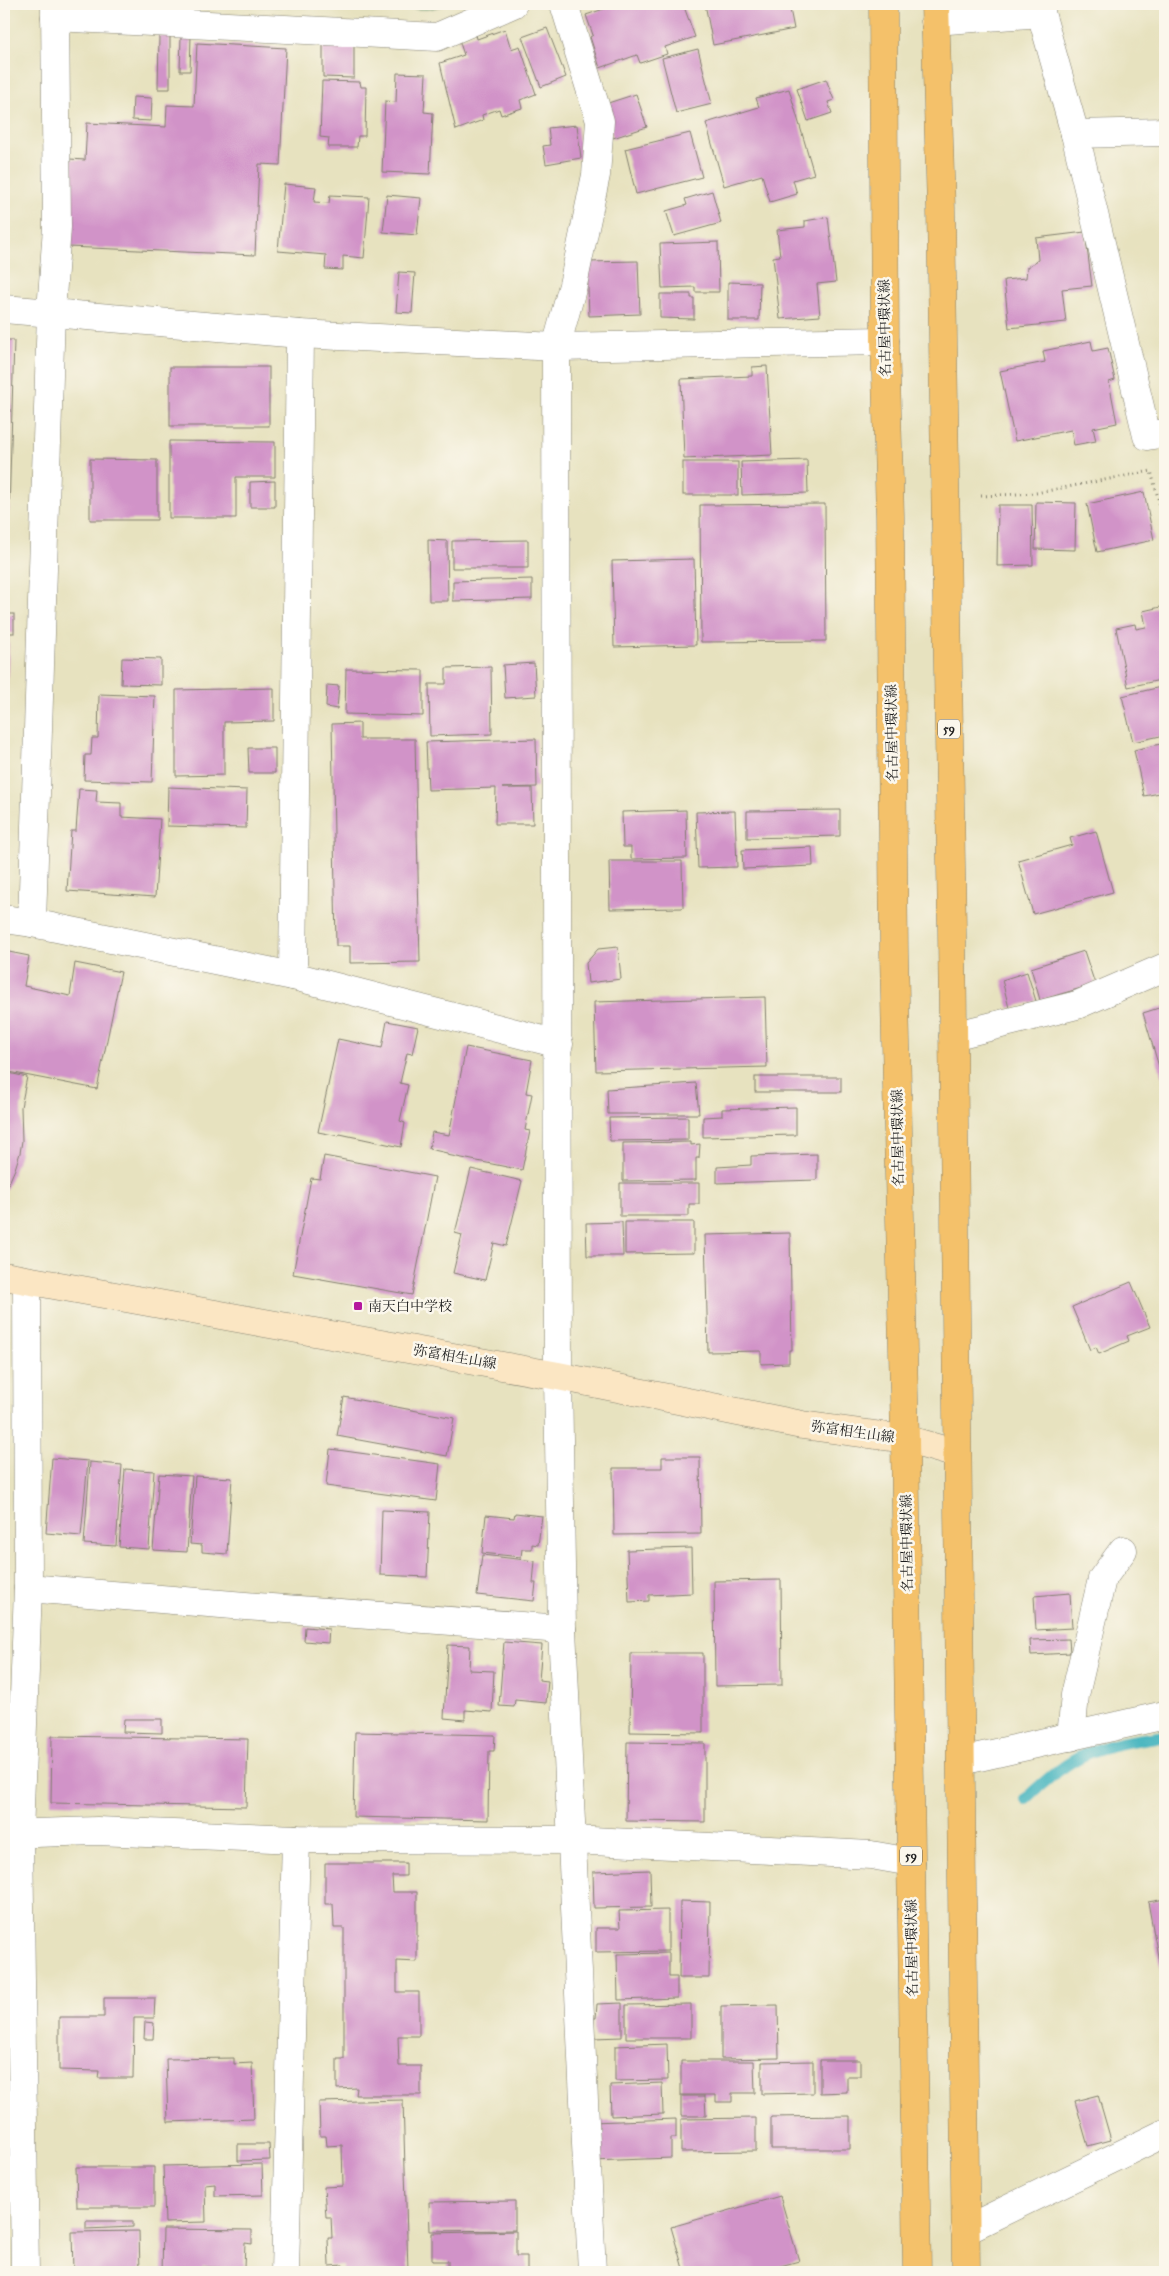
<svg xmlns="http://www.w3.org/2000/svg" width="1169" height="2276" font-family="'IM FELL Great Primer','Noto Serif JP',serif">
	<rect width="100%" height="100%" fill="#fbf7ec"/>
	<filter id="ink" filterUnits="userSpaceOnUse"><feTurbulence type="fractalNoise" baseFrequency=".02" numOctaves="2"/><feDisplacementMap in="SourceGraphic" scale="10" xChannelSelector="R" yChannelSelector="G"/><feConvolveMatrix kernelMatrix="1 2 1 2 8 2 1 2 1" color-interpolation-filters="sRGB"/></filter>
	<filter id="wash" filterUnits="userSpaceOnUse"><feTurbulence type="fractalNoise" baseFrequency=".0096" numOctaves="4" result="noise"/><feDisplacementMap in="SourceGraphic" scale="20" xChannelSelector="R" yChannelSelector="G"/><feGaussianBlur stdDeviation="1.12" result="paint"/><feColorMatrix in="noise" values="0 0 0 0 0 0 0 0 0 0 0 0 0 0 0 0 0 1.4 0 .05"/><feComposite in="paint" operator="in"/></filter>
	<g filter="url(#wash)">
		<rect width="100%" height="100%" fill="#e7e2bf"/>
		<g fill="#76ca8e" stroke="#497355">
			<path d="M 153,4 L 450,4 L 428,9 Z"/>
			<path d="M 4,1902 L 8,2190 L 4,2194 Z"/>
		</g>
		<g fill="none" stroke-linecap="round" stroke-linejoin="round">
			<path stroke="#46b5bf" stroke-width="12" d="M 1026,1799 C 1042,1783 1058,1769 1078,1758 C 1101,1745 1139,1739 1165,1736"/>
		</g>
		<g id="blocks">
			<g fill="#d193c8">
				<path d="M 618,4 L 683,4 L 695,37 L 665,47 L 667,54 L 640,63 L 637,55 L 600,68 L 590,37 L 593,35 L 586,15 Z"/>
				<path d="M 705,4 L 789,4 L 794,29 L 713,45 Z"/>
				<path d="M 547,28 L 566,77 L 541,87 L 522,37 Z"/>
				<path d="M 505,29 L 511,49 L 520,46 L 536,94 L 520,100 L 522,108 L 501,115 L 499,109 L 482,115 L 483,120 L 456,130 L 440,63 L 464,55 L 459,40 L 476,34 L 477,39 Z"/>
				<path d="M 159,36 L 170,36 L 170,89 L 158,89 Z"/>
				<path d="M 181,36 L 191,36 L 190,71 L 180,71 Z"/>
				<path d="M 197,43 L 286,48 L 280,165 L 259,164 L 255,255 L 68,247 L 70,159 L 85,160 L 87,123 L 166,127 L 167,105 L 194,106 Z"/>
				<path d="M 323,44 L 354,44 L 354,78 L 323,77 Z"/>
				<path d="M 698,49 L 712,104 L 676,113 L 662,58 Z"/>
				<path d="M 397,73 L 426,74 L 424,112 L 433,113 L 430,174 L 382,172 L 385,101 L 396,102 Z"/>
				<path d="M 826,79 L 834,100 L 828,102 L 832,113 L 808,121 L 797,89 Z"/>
				<path d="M 322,81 L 360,82 L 361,87 L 366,87 L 365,136 L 358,136 L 357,147 L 328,147 L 329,138 L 320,137 Z"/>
				<path d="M 789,89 L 814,174 L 793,180 L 797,194 L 770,202 L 762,175 L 724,186 L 706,123 L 759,107 L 756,98 Z"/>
				<path d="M 636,94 L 647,127 L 613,138 L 605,104 Z"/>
				<path d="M 133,97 L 152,98 L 151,121 L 132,120 Z"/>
				<path d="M 577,125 L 581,158 L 546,164 L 543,146 L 550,145 L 548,128 Z"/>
				<path d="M 690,133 L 702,177 L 636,194 L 625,149 Z"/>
				<path d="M 284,184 L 316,187 L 314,202 L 329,203 L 330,195 L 369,197 L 364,258 L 343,256 L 343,270 L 325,269 L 326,255 L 278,251 Z"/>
				<path d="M 712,191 L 721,223 L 674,236 L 666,211 L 687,205 L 685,199 Z"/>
				<path d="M 387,195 L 421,198 L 417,235 L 383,232 Z"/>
				<path d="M 828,217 L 836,282 L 817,284 L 820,316 L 780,319 L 773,257 L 780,256 L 777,230 L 805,227 L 805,221 Z"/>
				<path d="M 1085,232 L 1092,286 L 1062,289 L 1066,322 L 1009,328 L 1004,280 L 1026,278 L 1027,267 L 1038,260 L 1036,238 Z"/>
				<path d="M 718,242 L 719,292 L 695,292 L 695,287 L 662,288 L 660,244 Z"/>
				<path d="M 638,261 L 640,314 L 589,316 L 587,262 Z"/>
				<path d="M 399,272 L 415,273 L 412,313 L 396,312 Z"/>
				<path d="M 728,282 L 760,283 L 759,320 L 728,320 Z"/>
				<path d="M 660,294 L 691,294 L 691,298 L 694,298 L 694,319 L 660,318 Z"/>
				<path d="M 4,340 L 14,340 L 9,512 L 4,512 Z"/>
				<path d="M 1091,341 L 1093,351 L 1108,348 L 1115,380 L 1109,382 L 1117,423 L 1093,428 L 1096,441 L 1074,445 L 1071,430 L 1015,441 L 1000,371 L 1045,362 L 1043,351 Z"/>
				<path d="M 767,366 L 772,455 L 684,459 L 681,379 L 752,376 L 752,367 Z"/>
				<rect x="170" y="367" width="99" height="59"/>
				<path d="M 169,441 L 275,442 L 275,477 L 236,477 L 236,518 L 169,518 Z"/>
				<path d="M 90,459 L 157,460 L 157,520 L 90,520 Z"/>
				<path d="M 807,460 L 808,493 L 742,495 L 741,462 Z"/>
				<rect x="683" y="462" width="55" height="33"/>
				<path d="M 275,481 L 275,507 L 250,507 L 250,482 Z"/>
				<path d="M 1144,492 L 1154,540 L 1097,552 L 1087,504 Z"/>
				<path d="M 1036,502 L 1076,503 L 1075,550 L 1035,549 Z"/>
				<path d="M 825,504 L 826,641 L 701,642 L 700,505 Z"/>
				<path d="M 998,505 L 1032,505 L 1033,565 L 997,566 Z"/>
				<path d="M 428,540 L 447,541 L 448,601 L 429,601 Z"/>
				<path d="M 528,540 L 528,568 L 452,568 L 452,541 Z"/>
				<path d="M 694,559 L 696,645 L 614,647 L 612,561 Z"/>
				<path d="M 532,579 L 532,599 L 453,601 L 453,581 Z"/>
				<path d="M 1165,606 L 1165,679 L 1128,687 L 1116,628 L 1135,624 L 1136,629 L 1146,627 L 1143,611 Z"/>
				<rect x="4" y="614" width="10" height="19"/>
				<path d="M 4,635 L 9,635 L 5,757 L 4,757 Z"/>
				<path d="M 122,658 L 161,659 L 161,685 L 121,684 Z"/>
				<path d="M 534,663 L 536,696 L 505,698 L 503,665 Z"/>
				<path d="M 491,667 L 492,734 L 430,736 L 429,684 L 446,684 L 446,668 Z"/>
				<path d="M 346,669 L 423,670 L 423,716 L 345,714 Z"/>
				<path d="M 327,685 L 339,686 L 337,709 L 326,707 Z"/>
				<path d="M 1165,686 L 1165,735 L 1133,742 L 1122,696 Z"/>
				<path d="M 274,688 L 274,721 L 224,722 L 224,775 L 176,776 L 176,690 Z"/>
				<path d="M 99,694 L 155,696 L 152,782 L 84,780 L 85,755 L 91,755 L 92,738 L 98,738 Z"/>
				<path d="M 360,723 L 360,739 L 415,739 L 420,962 L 350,963 L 350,946 L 336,946 L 332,724 Z"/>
				<path d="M 536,739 L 537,787 L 502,788 L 532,788 L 533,824 L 495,824 L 496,788 L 428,790 L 426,742 Z"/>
				<path d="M 1165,743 L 1165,792 L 1144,796 L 1134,750 Z"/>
				<path d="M 248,748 L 275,748 L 275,773 L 249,773 Z"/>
				<path d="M 168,787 L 247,790 L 246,828 L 167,826 Z"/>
				<path d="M 79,789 L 97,790 L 96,802 L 121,803 L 121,817 L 160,819 L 155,897 L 67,891 L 71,831 L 76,831 Z"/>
				<path d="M 686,810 L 687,858 L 631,859 L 631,847 L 623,847 L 622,812 Z"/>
				<path d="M 840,810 L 840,836 L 747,838 L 747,811 Z"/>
				<path d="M 735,811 L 737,867 L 698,868 L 696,812 Z"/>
				<path d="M 1096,831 L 1113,892 L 1033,914 L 1018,860 L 1072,845 L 1070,838 Z"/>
				<path d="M 812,847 L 813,866 L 743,869 L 742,850 Z"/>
				<path d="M 609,861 L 682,861 L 683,908 L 610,909 Z"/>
				<path d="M 618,947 L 621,979 L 588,983 L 586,963 L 598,949 Z"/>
				<path d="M 4,951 L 29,956 L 24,986 L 70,996 L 75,963 L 121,972 L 97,1089 L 4,1071 Z"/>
				<path d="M 1084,951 L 1095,984 L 1040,1000 L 1031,968 Z"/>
				<path d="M 1027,972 L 1036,1001 L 1009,1008 L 1002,980 Z"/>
				<path d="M 765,997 L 767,1067 L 596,1071 L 594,1002 Z"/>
				<path d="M 1165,1006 L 1165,1076 L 1162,1077 L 1143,1013 Z"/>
				<path d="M 387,1021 L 418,1027 L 412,1054 L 407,1053 L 400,1083 L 408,1085 L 400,1121 L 405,1123 L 401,1147 L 340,1134 L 339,1136 L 318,1132 L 338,1039 L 382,1048 Z"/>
				<path d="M 466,1047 L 532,1060 L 526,1093 L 532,1094 L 525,1130 L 530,1131 L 522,1170 L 447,1155 L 447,1153 L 429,1149 L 432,1132 L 449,1135 Z"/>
				<path d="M 4,1072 L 27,1077 L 21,1107 L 22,1141 L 20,1153 L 15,1169 L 5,1192 Z"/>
				<rect x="755" y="1077" width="86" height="15"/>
				<path d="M 696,1083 L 699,1114 L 608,1114 L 607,1089 Z"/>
				<path d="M 796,1107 L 796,1135 L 703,1137 L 703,1117 L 722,1116 L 722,1109 Z"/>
				<path d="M 688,1117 L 688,1140 L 610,1141 L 609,1118 Z"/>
				<path d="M 691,1142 L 691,1145 L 700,1144 L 699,1158 L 696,1158 L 696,1180 L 623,1181 L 623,1143 Z"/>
				<path d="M 817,1154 L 817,1180 L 717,1183 L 717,1167 L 751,1165 L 751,1156 Z"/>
				<path d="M 324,1156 L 435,1177 L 412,1295 L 293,1274 L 311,1178 L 320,1179 Z"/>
				<path d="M 471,1169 L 522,1181 L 506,1246 L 494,1243 L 485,1280 L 453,1273 L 462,1235 L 455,1233 Z"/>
				<path d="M 620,1183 L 699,1183 L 699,1204 L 689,1204 L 689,1216 L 620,1216 Z"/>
				<path d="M 622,1222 L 623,1256 L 587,1256 L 586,1223 Z"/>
				<path d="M 625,1222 L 694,1222 L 694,1253 L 625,1254 Z"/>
				<path d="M 790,1233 L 792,1350 L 789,1350 L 789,1363 L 761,1364 L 761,1351 L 708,1352 L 705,1235 Z"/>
				<path d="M 1131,1282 L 1150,1327 L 1127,1336 L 1129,1341 L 1099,1354 L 1096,1347 L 1090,1350 L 1072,1307 Z"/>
				<path d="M 344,1397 L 454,1418 L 447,1456 L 337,1436 Z"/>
				<path d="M 330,1449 L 440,1464 L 436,1501 L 326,1486 Z"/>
				<path d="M 662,1457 L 700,1457 L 701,1534 L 614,1535 L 613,1468 L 662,1468 Z"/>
				<path d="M 52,1458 L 88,1461 L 81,1536 L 46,1533 Z"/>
				<path d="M 90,1462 L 122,1465 L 116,1546 L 84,1544 Z"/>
				<path d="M 125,1469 L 154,1471 L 149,1549 L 119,1547 Z"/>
				<path d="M 159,1474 L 192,1476 L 187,1552 L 153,1550 Z"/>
				<path d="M 195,1476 L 232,1478 L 227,1554 L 202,1552 L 202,1545 L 190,1544 Z"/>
				<path d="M 382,1510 L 430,1512 L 427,1577 L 380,1575 Z"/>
				<path d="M 515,1513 L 542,1516 L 538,1545 L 532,1544 L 532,1549 L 522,1549 L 521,1557 L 482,1553 L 486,1515 L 514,1518 Z"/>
				<path d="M 691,1548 L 692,1593 L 649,1595 L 649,1601 L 629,1602 L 627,1550 Z"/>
				<path d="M 482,1555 L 535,1561 L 533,1583 L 536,1583 L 534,1601 L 477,1595 Z"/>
				<path d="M 781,1580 L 782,1685 L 715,1686 L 714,1581 Z"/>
				<path d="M 1070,1593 L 1072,1628 L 1036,1630 L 1034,1596 Z"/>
				<path d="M 305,1627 L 329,1629 L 328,1643 L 304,1641 Z"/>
				<path d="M 1069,1639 L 1070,1653 L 1031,1655 L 1030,1640 Z"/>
				<path d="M 504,1642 L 542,1645 L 539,1680 L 548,1681 L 546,1703 L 515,1700 L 514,1707 L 499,1706 Z"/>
				<path d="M 448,1645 L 470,1646 L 469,1670 L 494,1671 L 492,1712 L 465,1710 L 465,1720 L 444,1718 Z"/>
				<path d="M 631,1653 L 703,1653 L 703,1733 L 630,1732 Z"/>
				<path d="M 124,1719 L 162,1719 L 162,1733 L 123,1732 Z"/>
				<path d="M 355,1732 L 495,1735 L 494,1751 L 489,1751 L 488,1820 L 353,1817 Z"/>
				<path d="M 52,1736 L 248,1739 L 246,1807 L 51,1803 Z"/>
				<path d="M 627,1742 L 705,1743 L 705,1822 L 626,1821 Z"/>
				<path d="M 325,1863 L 406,1863 L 406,1876 L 392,1876 L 393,1892 L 417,1892 L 417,1962 L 397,1961 L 397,1992 L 419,1992 L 419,2036 L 398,2036 L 399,2066 L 421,2066 L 421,2095 L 356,2095 L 357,2088 L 337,2089 L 337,2059 L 344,2059 L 344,1928 L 334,1928 L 333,1904 L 325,1904 Z"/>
				<path d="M 650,1870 L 651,1907 L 594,1908 L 593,1872 Z"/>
				<path d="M 1165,1899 L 1165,1989 L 1164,1989 L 1148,1902 Z"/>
				<path d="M 680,1901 L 710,1902 L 709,1978 L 679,1978 Z"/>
				<path d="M 668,1910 L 668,1951 L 596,1952 L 596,1928 L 620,1928 L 619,1911 Z"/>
				<path d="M 669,1953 L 669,1977 L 677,1977 L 677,1998 L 618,2000 L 617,1954 Z"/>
				<path d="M 104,1998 L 155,1998 L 154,2018 L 134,2018 L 133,2078 L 98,2078 L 99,2071 L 59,2070 L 59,2017 L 104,2017 Z"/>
				<path d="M 622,2003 L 622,2037 L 594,2038 L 594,2018 L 596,2018 L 597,2004 Z"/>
				<path d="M 691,2004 L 691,2038 L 626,2038 L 626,2005 Z"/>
				<path d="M 778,2005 L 779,2058 L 721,2059 L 721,2006 Z"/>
				<path d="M 145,2022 L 154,2023 L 153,2039 L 144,2039 Z"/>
				<path d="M 667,2044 L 668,2080 L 615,2081 L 615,2046 Z"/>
				<path d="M 234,2058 L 234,2064 L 252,2063 L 254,2119 L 168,2122 L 166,2059 Z"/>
				<path d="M 820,2060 L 860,2060 L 860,2076 L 847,2076 L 847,2092 L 820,2093 Z"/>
				<path d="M 681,2061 L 754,2061 L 755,2093 L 732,2093 L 732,2102 L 716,2102 L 716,2095 L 681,2095 Z"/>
				<path d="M 813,2061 L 813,2093 L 762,2094 L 762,2062 Z"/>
				<path d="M 662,2083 L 663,2114 L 611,2116 L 610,2085 Z"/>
				<path d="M 1098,2095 L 1111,2140 L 1088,2146 L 1075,2101 Z"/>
				<path d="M 681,2096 L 705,2096 L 706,2116 L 681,2116 Z"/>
				<path d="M 403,2100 L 408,2272 L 343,2272 L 343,2265 L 329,2266 L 328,2238 L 332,2238 L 331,2217 L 326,2217 L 324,2187 L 343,2186 L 342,2145 L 327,2146 L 326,2136 L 320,2136 L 319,2102 Z"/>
				<path d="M 850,2116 L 850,2149 L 771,2149 L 771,2117 Z"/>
				<path d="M 756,2118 L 756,2151 L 681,2152 L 681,2119 Z"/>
				<path d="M 676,2119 L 676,2138 L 671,2138 L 671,2158 L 592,2161 L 591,2122 Z"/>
				<path d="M 238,2144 L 269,2144 L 270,2160 L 238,2161 Z"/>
				<path d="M 262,2164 L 263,2195 L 215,2196 L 215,2184 L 205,2185 L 206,2222 L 165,2223 L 163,2166 Z"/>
				<path d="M 76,2167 L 154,2167 L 154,2207 L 77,2207 Z"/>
				<path d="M 780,2196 L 799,2261 L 758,2272 L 684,2272 L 671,2227 Z"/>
				<path d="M 515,2201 L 515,2230 L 430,2231 L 429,2202 Z"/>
				<path d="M 86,2221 L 133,2221 L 133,2227 L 86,2229 Z"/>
				<path d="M 163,2229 L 252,2230 L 252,2244 L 245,2243 L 244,2268 L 203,2267 L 203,2272 L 162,2272 Z"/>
				<path d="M 139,2231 L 140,2272 L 73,2272 L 72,2232 Z"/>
				<path d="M 516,2231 L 516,2256 L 527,2256 L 527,2272 L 448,2272 L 448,2261 L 432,2261 L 432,2233 Z"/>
			</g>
		</g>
	</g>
	<g filter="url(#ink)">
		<use href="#blocks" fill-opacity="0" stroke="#827f6e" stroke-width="1"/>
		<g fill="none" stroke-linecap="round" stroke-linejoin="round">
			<defs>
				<g id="street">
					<path d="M 1041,13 L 1075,134 L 1147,436 L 1165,433"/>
					<path d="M 55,17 L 437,37 L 513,4"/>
					<path d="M 935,21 L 1041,13 L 1042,4"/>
					<path d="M 1075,134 L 1165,132"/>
					<path d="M 4,309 L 300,334 L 556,347 L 573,285 L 596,175 L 600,121 L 564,4"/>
					<path d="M 4,919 L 32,923 L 293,976 L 559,1044"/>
					<path d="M 32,923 L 51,312 L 57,227 L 55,4"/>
					<path d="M 293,976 L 300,334"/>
					<path d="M 953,1036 L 1077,1005 L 1165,967"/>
					<path d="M 28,1588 L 245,1606 L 562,1629"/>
					<path d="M 1071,1737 L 1075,1695 L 1102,1579 L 1123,1550"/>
					<path d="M 961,1761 L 1165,1715"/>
					<path d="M 4,1834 L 97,1831 L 296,1839 L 572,1840 L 871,1855 L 911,1862"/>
					<path d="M 965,2230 L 1165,2133"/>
					<path d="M 25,2272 L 19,1834 L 28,1588 L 27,1281"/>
					<path d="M 285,2272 L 296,1839"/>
					<path d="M 592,2272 L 562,1629 L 558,1376 L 556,347 L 885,341"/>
				</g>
				<path id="secondary" d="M 4,1276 L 558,1376 L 802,1425 L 905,1439 L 957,1454"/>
				<g id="primary">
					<path d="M 883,4 L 885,341 L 890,516 L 894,954 L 905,1439 L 917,2272"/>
					<path d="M 935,4 L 941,209 L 952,931 L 966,2272"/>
				</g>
			</defs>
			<use href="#street" stroke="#827f6e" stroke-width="29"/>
			<use href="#secondary" stroke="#827f6e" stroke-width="29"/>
			<use href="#primary" stroke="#827f6e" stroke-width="29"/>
			<path stroke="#827f6e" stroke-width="3" stroke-dasharray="1 4" stroke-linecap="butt" d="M 981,496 L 1036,493 L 1151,471 L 1165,525"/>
			<use href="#street" stroke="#fff" stroke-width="28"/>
			<use href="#secondary" stroke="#fbe6c3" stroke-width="28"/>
			<use href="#primary" stroke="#f4c16a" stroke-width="28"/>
		</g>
	</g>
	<rect fill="#b5179e" stroke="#fbf7ec" stroke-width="2" x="353" y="1301" width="10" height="10" rx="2.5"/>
	<g text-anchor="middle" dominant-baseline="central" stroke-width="5" stroke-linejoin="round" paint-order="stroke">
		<g fill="#fbf7ec" stroke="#5f5e5a" stroke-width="1">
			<rect x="938" y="719.5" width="22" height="19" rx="4"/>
			<rect x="900" y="1846.5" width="22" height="19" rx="4"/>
		</g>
		<g font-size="12" font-weight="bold" fill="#1c1c1c">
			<text x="949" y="729">59</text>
			<text x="911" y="1856">59</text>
		</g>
		<g font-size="14" fill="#1c1c1c" stroke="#fbf7ec">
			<text transform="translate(885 328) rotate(-91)">名古屋中環状線</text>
			<text transform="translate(892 733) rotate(-91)">名古屋中環状線</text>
			<text transform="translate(898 1138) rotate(-91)">名古屋中環状線</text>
			<text transform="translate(455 1357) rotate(10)">弥富相生山線</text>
			<text transform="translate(853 1432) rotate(8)">弥富相生山線</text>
			<text transform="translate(907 1543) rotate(-91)">名古屋中環状線</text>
			<text transform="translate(912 1948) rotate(-91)">名古屋中環状線</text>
		</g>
		<g font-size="14" fill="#1c1c1c" stroke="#fbf7ec" text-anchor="start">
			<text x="368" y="1306">南天白中学校</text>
		</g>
	</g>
	<rect width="1169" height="2276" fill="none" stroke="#fbf7ec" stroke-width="20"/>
</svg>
